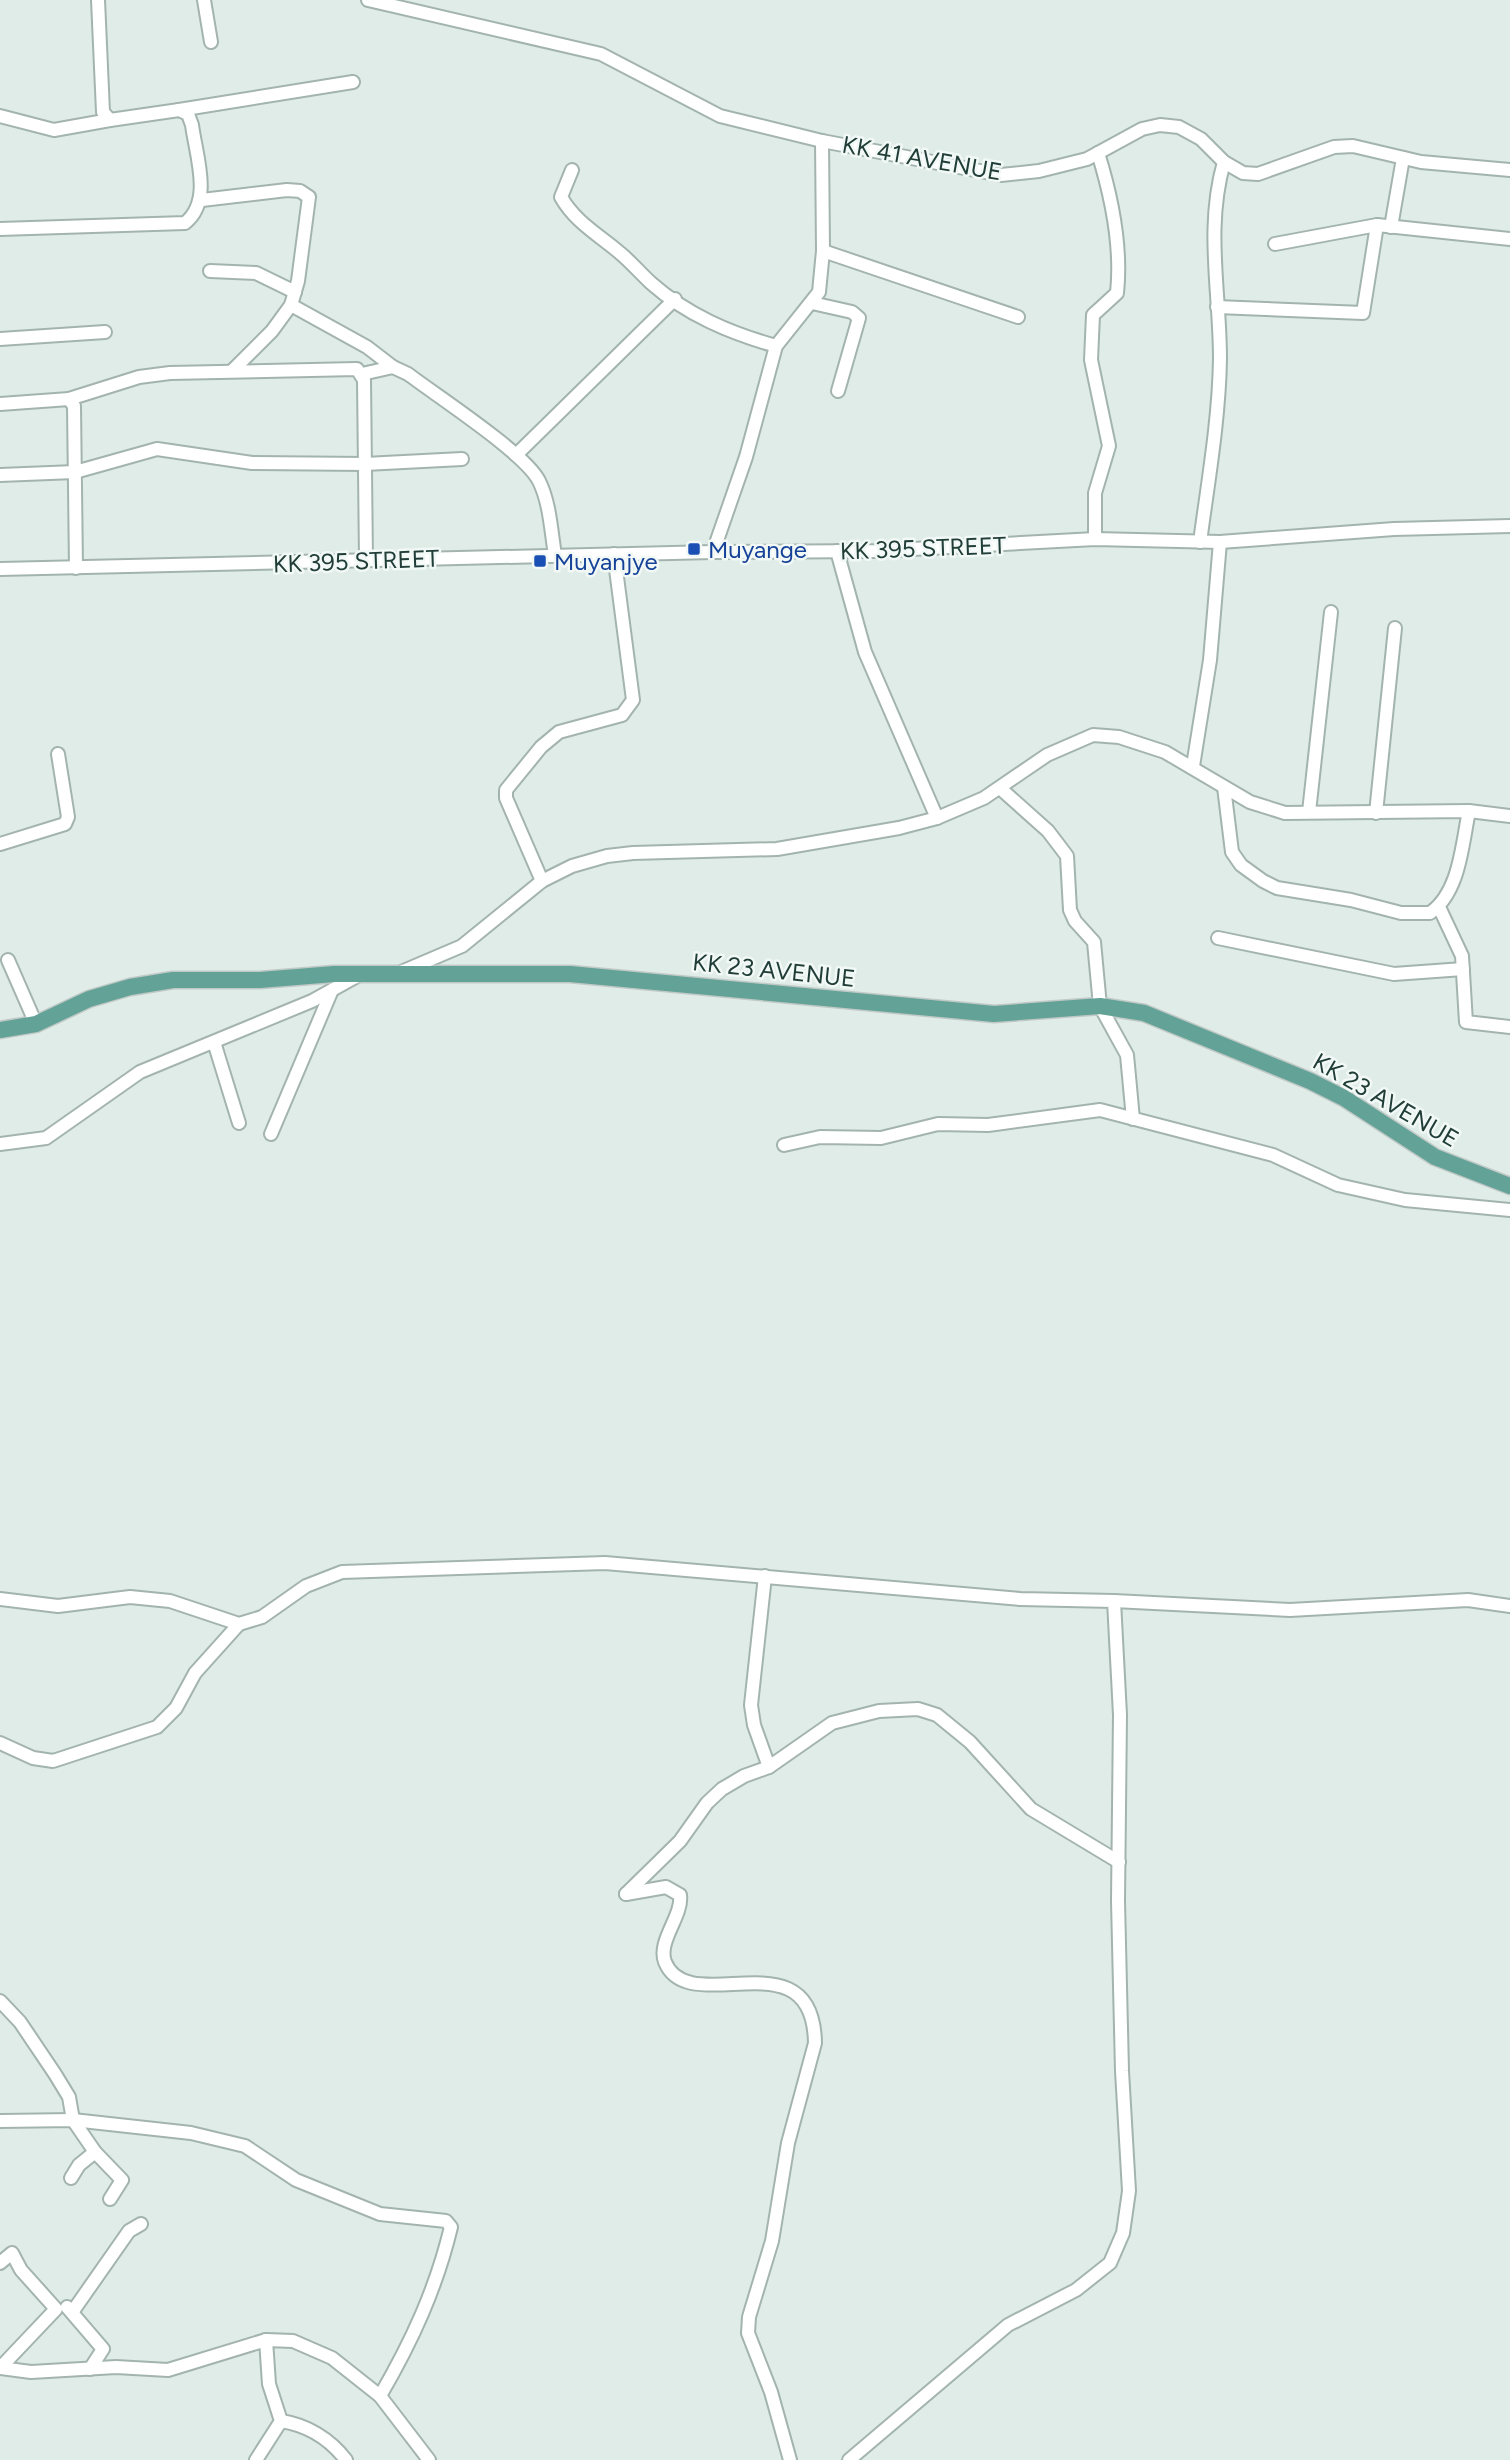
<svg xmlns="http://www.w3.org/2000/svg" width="1510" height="2460" font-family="Figtree,sans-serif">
	<rect width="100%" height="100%" fill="#e0ece7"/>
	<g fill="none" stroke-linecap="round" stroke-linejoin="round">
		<defs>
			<g id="minor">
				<path d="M 204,0 L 211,42"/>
				<path d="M 368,0 L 601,54 L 720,116 L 822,141 L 1001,175 L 1039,171 L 1087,159 L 1142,129 L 1160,125 L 1179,127 L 1201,139 L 1224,162 L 1243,173 L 1258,174 L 1334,147 L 1353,146 L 1421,162 L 1510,170"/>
				<path d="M 179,110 L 353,82"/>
				<path d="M 0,116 L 54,130 L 110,120"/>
				<path d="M 572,170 L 561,197 C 575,222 599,235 620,253 C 631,262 640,273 651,283 C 687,315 730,333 776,346"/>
				<path d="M 202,200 L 287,190 L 300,191 L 309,197 L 298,281 L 291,305 L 272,331 L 232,371"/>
				<path d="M 1391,227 L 1403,158"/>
				<path d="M 0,229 L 185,223 C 213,201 196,156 192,125 L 188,114 L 179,110 L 110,120 L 103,112 L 98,0"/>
				<path d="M 1275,244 L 1377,225 L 1510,239"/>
				<path d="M 823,251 L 1018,317"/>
				<path d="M 210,271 L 256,273 L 295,292"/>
				<path d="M 812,303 L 852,312 L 859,318 L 838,391"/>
				<path d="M 291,305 L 367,347 L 393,367"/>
				<path d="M 1217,307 L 1363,313 L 1377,225"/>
				<path d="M 0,339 L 105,332"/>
				<path d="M 362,374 L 393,367 L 408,374 C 437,396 525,453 539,481 C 550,503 551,531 555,555"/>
				<path d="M 69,399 L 139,377 L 170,373 L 357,369 L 364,380 L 366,560"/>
				<path d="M 0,404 L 69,399 L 74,406 L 76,568"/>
				<path d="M 516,455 L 675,299"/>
				<path d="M 0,475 L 75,472 L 157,449 L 252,463 L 365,464 L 462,459"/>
				<path d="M 1095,539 L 1095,493 L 1109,446 L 1091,360 L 1093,315 L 1117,293 C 1122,246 1112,198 1098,153"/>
				<path d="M 1200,542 C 1208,482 1219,420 1220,359 C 1220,291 1205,228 1224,162"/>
				<path d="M 837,551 L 865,652 L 937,818"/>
				<path d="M 713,552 L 746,457 L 776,346 L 819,292 L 823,251 L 822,141"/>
				<path d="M 0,569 L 713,552 L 876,551 L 1095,539 L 1220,542 L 1394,529 L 1510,526"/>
				<path d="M 1193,766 L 1210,660 L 1220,542"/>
				<path d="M 1224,787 L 1232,852 L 1241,865 L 1263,881 L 1277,888 L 1351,900 L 1401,913 L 1430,913 C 1460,892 1462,844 1469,811"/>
				<path d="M 1001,789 L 1048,831 L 1067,856 L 1070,910 L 1075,921 L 1094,942 L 1100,1006 L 1127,1055 L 1133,1119"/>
				<path d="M 1309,812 L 1331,612"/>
				<path d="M 1376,813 L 1395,628"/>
				<path d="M 0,844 L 65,824 L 68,817 L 58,754"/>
				<path d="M 542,881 L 506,798 L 506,790 L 541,747 L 559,732 L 622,715 L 633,700 L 614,554"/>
				<path d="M 1439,907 L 1462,956 L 1466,1022 L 1510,1027"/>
				<path d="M 1218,938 L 1394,974 L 1463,969"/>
				<path d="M 8,960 L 36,1024"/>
				<path d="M 401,972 L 462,946 L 542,881 L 572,866 L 607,856 L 633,853 L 777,849 L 899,828 L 937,818 L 984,798 L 1047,755 L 1093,735 L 1119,737 L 1165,752 L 1250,802 L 1285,813 L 1469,811 L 1510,816"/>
				<path d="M 214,1042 L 239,1123"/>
				<path d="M 271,1134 L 332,990"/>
				<path d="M 0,1144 L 46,1138 L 140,1072 L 312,1001 L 359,975"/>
				<path d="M 784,1145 L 820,1137 L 881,1138 L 938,1124 L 988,1125 L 1100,1110 L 1273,1155 L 1338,1185 L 1405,1200 L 1510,1210"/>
				<path d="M 765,1576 L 751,1705 L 754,1725 L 769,1767"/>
				<path d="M 0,1599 L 58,1606 L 130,1597 L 170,1601 L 239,1624 L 262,1617 L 306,1586 L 342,1572 L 605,1563 L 1020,1599 L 1114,1601 L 1120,1715 L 1118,1901 L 1122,2071 L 1129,2191 L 1123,2233 L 1110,2263 L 1076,2290 L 1008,2325 L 849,2460"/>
				<path d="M 1114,1601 L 1290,1610 L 1468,1600 L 1510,1606"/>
				<path d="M 0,1743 L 33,1758 L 53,1761 L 157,1727 L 176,1708 L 195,1673 L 239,1624"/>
				<path d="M 626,1894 L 666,1887 L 680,1895 C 683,1916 657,1941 665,1962 C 689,2021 813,1933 815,2043 L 788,2143 L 772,2241 L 749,2317 L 748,2333 L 771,2392 L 790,2460"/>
				<path d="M 626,1894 L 680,1841 L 707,1803 L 722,1789 L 744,1776 L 769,1767 L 832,1723 L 879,1711 L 918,1709 L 937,1715 L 970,1742 L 1031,1809 L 1119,1862"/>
				<path d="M 0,2001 L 20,2022 L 55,2074 L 69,2097 L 73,2120 L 95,2152"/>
				<path d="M 0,2121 L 73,2120 L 191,2133 L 245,2146 L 296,2180 L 380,2214 L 446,2221 L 451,2227 C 436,2289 412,2341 380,2396"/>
				<path d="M 71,2178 L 79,2165 L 95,2152 L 122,2180 L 110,2199"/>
				<path d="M 0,2263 L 12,2253 L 21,2270 L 56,2309 L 0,2368"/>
				<path d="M 67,2307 L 103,2349 L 90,2369"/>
				<path d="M 73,2311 L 129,2231 L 141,2224"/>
				<path d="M 0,2368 L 31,2372 L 116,2367 L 168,2370 L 266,2340 L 293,2341 L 332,2358 L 380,2396 L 429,2460"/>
				<path d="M 281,2421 C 307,2425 330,2439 346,2460"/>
				<path d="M 256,2460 L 281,2421 L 269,2384 L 266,2340"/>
			</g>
			<path id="major" d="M 0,1030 L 36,1024 L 89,999 L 130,987 L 173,980 L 260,980 L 334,974 L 570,974 L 994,1014 L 1100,1006 L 1144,1013 L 1310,1081 L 1344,1098 L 1435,1157 L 1510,1186"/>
		</defs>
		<use href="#minor" stroke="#a3b4af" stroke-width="16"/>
		<use href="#major" stroke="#c1c9c7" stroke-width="19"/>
		<use href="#minor" stroke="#fff" stroke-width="12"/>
		<use href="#major" stroke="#63a397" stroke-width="16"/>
	</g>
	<g fill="#1a4fb4" stroke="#f1f8f5" stroke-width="2.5">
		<rect x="687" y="542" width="14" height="14" rx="3.5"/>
		<rect x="533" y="554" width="14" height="14" rx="3.5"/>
	</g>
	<g text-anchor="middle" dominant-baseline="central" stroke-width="5" stroke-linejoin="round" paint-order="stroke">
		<g font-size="24" fill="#203d37" stroke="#f1f8f5">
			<text transform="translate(922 158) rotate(10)">KK 41 AVENUE</text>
			<text transform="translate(923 548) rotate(-2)">KK 395 STREET</text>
			<text transform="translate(356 561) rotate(-2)">KK 395 STREET</text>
			<text transform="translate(774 970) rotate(6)">KK 23 AVENUE</text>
			<text transform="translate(1386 1100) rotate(30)">KK 23 AVENUE</text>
		</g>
		<g font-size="24" fill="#164399" stroke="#f1f8f5" text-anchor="start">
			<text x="708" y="549">Muyange</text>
			<text x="554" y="561">Muyanjye</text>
		</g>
	</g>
</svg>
